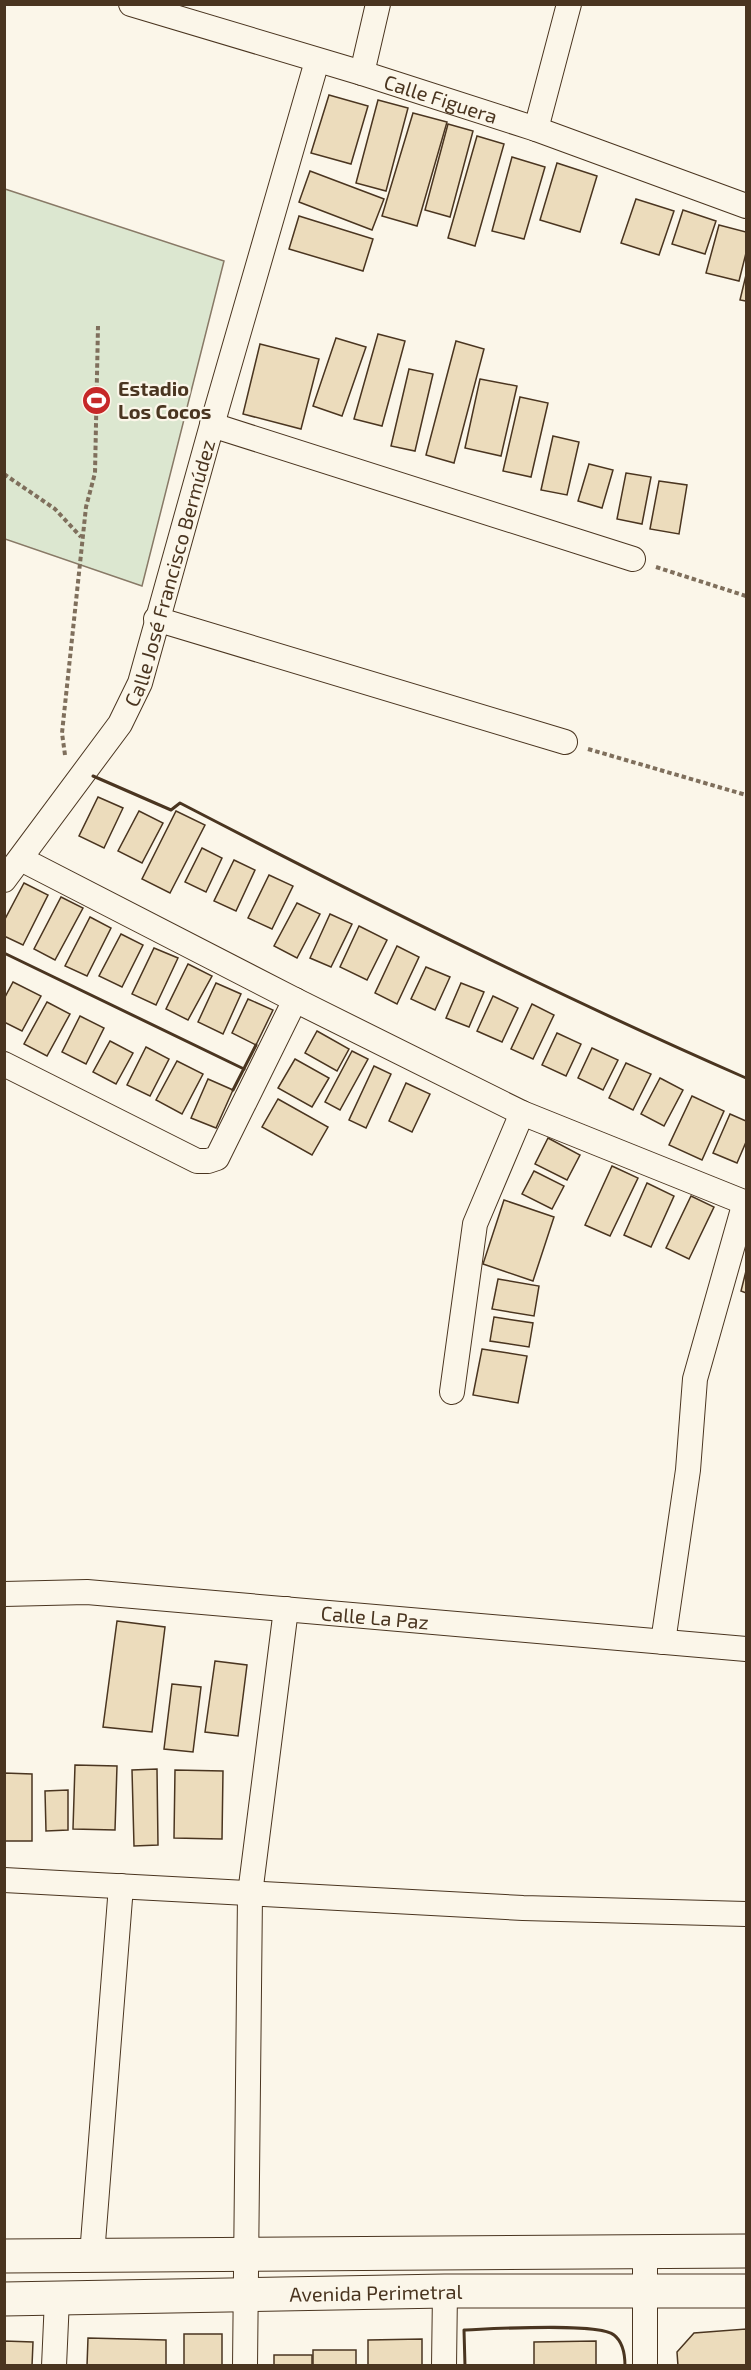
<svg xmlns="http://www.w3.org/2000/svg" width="751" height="2370" font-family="'Exo 2',sans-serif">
	<rect width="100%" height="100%" fill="#fbf6e9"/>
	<path fill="#dce7d0" stroke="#887966" stroke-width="1.5" d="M 5,189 L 224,261 L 142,586 L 5,539 Z"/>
	<g fill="#ecdcbc" stroke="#4a3520" stroke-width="1.5">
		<path d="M 329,95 L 368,106 L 351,164 L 311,153 Z"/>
		<path d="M 378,100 L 408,108 L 386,191 L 356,183 Z"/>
		<path d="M 413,113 L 447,122 L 417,226 L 382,216 Z"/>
		<path d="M 448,124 L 473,131 L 450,217 L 425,210 Z"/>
		<path d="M 477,136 L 504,144 L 475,246 L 448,238 Z"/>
		<path d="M 512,157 L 545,167 L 524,239 L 492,231 Z"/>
		<path d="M 557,163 L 597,176 L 580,232 L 540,220 Z"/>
		<path d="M 310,171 L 384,199 L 372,230 L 299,202 Z"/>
		<path d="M 636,199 L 674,211 L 659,255 L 621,243 Z"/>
		<path d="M 683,210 L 716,221 L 705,254 L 672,244 Z"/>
		<path d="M 299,216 L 373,239 L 363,271 L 289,249 Z"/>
		<path d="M 719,225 L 746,232 L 746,253 L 739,281 L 706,273 Z"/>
		<path d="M 746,275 L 746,301 L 740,300 Z"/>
		<path d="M 378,334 L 405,341 L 382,426 L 354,419 Z"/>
		<path d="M 336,338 L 366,347 L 342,416 L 313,406 Z"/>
		<path d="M 456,341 L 484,349 L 454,463 L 426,455 Z"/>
		<path d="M 260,344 L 319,359 L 301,429 L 243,414 Z"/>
		<path d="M 409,369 L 433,374 L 415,451 L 391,446 Z"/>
		<path d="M 480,379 L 517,386 L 501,456 L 465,448 Z"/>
		<path d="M 520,397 L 548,403 L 531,477 L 503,471 Z"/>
		<path d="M 553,436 L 579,442 L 567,495 L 541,490 Z"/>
		<path d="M 589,464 L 613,470 L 602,508 L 578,501 Z"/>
		<path d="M 626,473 L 651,477 L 642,524 L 617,519 Z"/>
		<path d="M 659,481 L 687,485 L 679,534 L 650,529 Z"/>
		<path d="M 98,797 L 123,808 L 104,848 L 79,836 Z"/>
		<path d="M 139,811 L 163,823 L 142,863 L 118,851 Z"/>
		<path d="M 176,811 L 205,825 L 170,893 L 142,879 Z"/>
		<path d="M 202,848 L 222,858 L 206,892 L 185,882 Z"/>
		<path d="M 234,860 L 255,870 L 236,911 L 214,901 Z"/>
		<path d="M 269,875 L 293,886 L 272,929 L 248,918 Z"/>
		<path d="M 24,883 L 48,895 L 23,945 L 4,936 L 4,921 Z"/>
		<path d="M 61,897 L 83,908 L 55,960 L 34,949 Z"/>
		<path d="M 297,903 L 320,914 L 297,958 L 274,946 Z"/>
		<path d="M 330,914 L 352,924 L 331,967 L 310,958 Z"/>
		<path d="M 90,917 L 111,928 L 87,976 L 65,966 Z"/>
		<path d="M 359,926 L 387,940 L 367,980 L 340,967 Z"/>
		<path d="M 121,934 L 143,945 L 122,987 L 99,976 Z"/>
		<path d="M 397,946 L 419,957 L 397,1004 L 375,993 Z"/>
		<path d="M 154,948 L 178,958 L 156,1005 L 132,994 Z"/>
		<path d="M 188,964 L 212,976 L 188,1020 L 166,1009 Z"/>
		<path d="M 426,967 L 450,977 L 435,1010 L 411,999 Z"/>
		<path d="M 13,982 L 41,996 L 22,1031 L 4,1022 L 4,999 Z"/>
		<path d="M 216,983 L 241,994 L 223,1034 L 198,1022 Z"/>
		<path d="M 461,983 L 484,992 L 469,1027 L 446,1018 Z"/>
		<path d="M 493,996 L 518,1008 L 502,1042 L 477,1031 Z"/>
		<path d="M 248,999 L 273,1010 L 256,1045 L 232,1033 Z"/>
		<path d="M 47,1002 L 70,1014 L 47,1056 L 24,1044 Z"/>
		<path d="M 532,1004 L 554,1015 L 533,1059 L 511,1049 Z"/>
		<path d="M 80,1016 L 104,1028 L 86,1064 L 62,1052 Z"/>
		<path d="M 317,1031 L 349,1049 L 337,1071 L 305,1053 Z"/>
		<path d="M 557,1033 L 581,1044 L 566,1076 L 542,1065 Z"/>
		<path d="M 110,1041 L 133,1053 L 116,1084 L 93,1072 Z"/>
		<path d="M 146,1047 L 169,1059 L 150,1096 L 127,1085 Z"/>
		<path d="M 592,1048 L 618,1060 L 603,1090 L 578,1078 Z"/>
		<path d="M 352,1051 L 368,1059 L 340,1110 L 325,1102 Z"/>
		<path d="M 295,1059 L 329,1078 L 312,1107 L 278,1088 Z"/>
		<path d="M 177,1061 L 203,1074 L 182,1114 L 156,1100 Z"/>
		<path d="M 626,1063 L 651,1074 L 633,1110 L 609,1098 Z"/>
		<path d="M 374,1066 L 391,1074 L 366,1128 L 349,1120 Z"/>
		<path d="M 660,1078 L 683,1090 L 664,1126 L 641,1114 Z"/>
		<path d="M 208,1079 L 233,1090 L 216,1128 L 191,1118 Z"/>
		<path d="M 406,1083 L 430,1094 L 412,1132 L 389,1121 Z"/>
		<path d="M 692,1096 L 724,1111 L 702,1160 L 669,1145 Z"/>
		<path d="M 278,1099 L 328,1127 L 312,1155 L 262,1127 Z"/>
		<path d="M 730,1114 L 746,1121 L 746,1142 L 737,1163 L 713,1153 Z"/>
		<path d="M 548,1138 L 580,1155 L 567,1180 L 535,1164 Z"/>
		<path d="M 612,1166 L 638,1178 L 610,1236 L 585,1225 Z"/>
		<path d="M 534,1171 L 564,1186 L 552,1209 L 522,1194 Z"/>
		<path d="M 647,1183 L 674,1196 L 651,1247 L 624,1235 Z"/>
		<path d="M 691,1196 L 714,1207 L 689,1259 L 666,1248 Z"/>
		<path d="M 504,1200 L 554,1217 L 533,1281 L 483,1264 Z"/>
		<path d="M 746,1271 L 746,1293 L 741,1291 Z"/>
		<path d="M 498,1279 L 539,1286 L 534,1316 L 492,1309 Z"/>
		<path d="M 494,1317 L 533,1323 L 529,1347 L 490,1341 Z"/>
		<path d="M 482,1349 L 527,1356 L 518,1403 L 473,1395 Z"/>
		<path d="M 117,1621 L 165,1627 L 152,1732 L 103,1727 Z"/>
		<path d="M 215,1661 L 247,1665 L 238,1736 L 205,1732 Z"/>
		<path d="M 172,1684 L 201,1687 L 193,1752 L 164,1749 Z"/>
		<path d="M 75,1765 L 117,1766 L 115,1830 L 73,1829 Z"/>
		<path d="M 157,1769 L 158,1845 L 134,1846 L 132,1770 Z"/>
		<path d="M 175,1770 L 223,1771 L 222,1839 L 174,1838 Z"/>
		<path d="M 4,1773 L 32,1774 L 32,1841 L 4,1841 Z"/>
		<path d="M 68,1790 L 68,1830 L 46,1831 L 45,1791 Z"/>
		<path d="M 746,2329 L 746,2366 L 678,2366 L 677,2352 L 694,2333 Z"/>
		<rect x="184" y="2334" width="38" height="32"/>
		<path d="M 88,2338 L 166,2340 L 166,2366 L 87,2366 Z"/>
		<path d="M 422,2339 L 422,2366 L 368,2366 L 368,2340 Z"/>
		<path d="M 4,2341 L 33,2342 L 32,2366 L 4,2366 Z"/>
		<path d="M 596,2341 L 596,2366 L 534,2366 L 534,2342 Z"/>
		<rect x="313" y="2350" width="43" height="16"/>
		<rect x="274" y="2355" width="38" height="11"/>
	</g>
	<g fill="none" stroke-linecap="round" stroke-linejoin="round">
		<defs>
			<g id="minor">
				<path id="s1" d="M 131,4 L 362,73 L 536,129 L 746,206"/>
				<path d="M 362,73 L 378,4"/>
				<path d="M 536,129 L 569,4"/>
				<path d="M 212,425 L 633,559"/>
				<path d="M 156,619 L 565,742"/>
				<path d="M 21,859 L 295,1000 L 522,1113 L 746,1203"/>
				<path id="s2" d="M 4,880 L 120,724 L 140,683 L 212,425 L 317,61"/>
				<path d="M 4,1064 L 197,1161 L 208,1161 L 217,1158 L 295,1000"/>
				<path d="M 452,1392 L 475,1224 L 522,1113"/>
				<path id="s3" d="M 4,1594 L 87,1592 L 746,1649"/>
				<path d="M 663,1642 L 688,1470 L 695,1379 L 745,1202"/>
				<path d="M 4,1880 L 523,1908 L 746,1914"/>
				<path d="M 92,2255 L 121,1886"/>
				<path d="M 54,2366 L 57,2299"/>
				<path d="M 245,2366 L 250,1894 L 286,1609"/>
				<path d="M 444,2366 L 445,2291"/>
				<path d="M 645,2366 L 645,2252"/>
			</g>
			<g id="secondary">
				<path d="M 4,2256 L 746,2251"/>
				<path id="s4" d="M 4,2299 L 445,2291 L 746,2291"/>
			</g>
		</defs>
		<use href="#minor" stroke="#4a3520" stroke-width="26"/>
		<use href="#secondary" stroke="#4a3520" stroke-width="35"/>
		<g stroke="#7f6f5c" stroke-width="4" stroke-dasharray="4.5 3" stroke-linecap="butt">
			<path d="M 4,474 L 55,509 L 81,537"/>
			<path d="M 656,567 L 746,596"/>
			<path d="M 588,749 L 746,795"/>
			<path d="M 65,755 L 62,733 L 86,507 L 95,473 L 98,326"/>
		</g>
		<use href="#minor" stroke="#fbf6e9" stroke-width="24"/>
		<use href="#secondary" stroke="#fbf6e9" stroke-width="33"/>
		<g stroke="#4a3520" stroke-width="3">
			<path d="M 93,776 L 171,810 L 180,803 C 367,900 554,994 746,1078"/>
			<path d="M 4,953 L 244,1069"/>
			<path d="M 233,1090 L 256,1045"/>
			<path d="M 465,2366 L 464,2330 C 490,2329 599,2322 614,2335 C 623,2342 625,2355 625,2366"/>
		</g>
	</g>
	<defs>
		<symbol id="stadium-disc" viewBox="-11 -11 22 22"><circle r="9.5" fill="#c62828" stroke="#fbf6e9"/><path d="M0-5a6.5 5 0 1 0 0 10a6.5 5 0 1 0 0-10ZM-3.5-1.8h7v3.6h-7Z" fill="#fff"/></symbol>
	</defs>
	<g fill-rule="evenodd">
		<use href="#stadium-disc" x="80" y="384" width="33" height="33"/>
	</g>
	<g text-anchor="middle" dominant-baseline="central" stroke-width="4.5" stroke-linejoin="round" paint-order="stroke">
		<g font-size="20" fill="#4a3520" stroke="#fbf6e9">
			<text stroke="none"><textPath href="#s1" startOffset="324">Calle Figuera</textPath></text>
			<text stroke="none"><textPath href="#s2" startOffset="354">Calle José Francisco Bermúdez</textPath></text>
			<text stroke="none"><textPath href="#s3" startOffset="372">Calle La Paz</textPath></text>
			<text stroke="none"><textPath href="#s4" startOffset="372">Avenida Perimetral</textPath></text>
		</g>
		<g font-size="20" font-weight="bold" fill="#4a3520" stroke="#fbf6e9" text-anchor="start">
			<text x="118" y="388">Estadio<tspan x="118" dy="23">Los Cocos</tspan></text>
		</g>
	</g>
	<rect width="751" height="2370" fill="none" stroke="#4a3520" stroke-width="12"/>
</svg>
